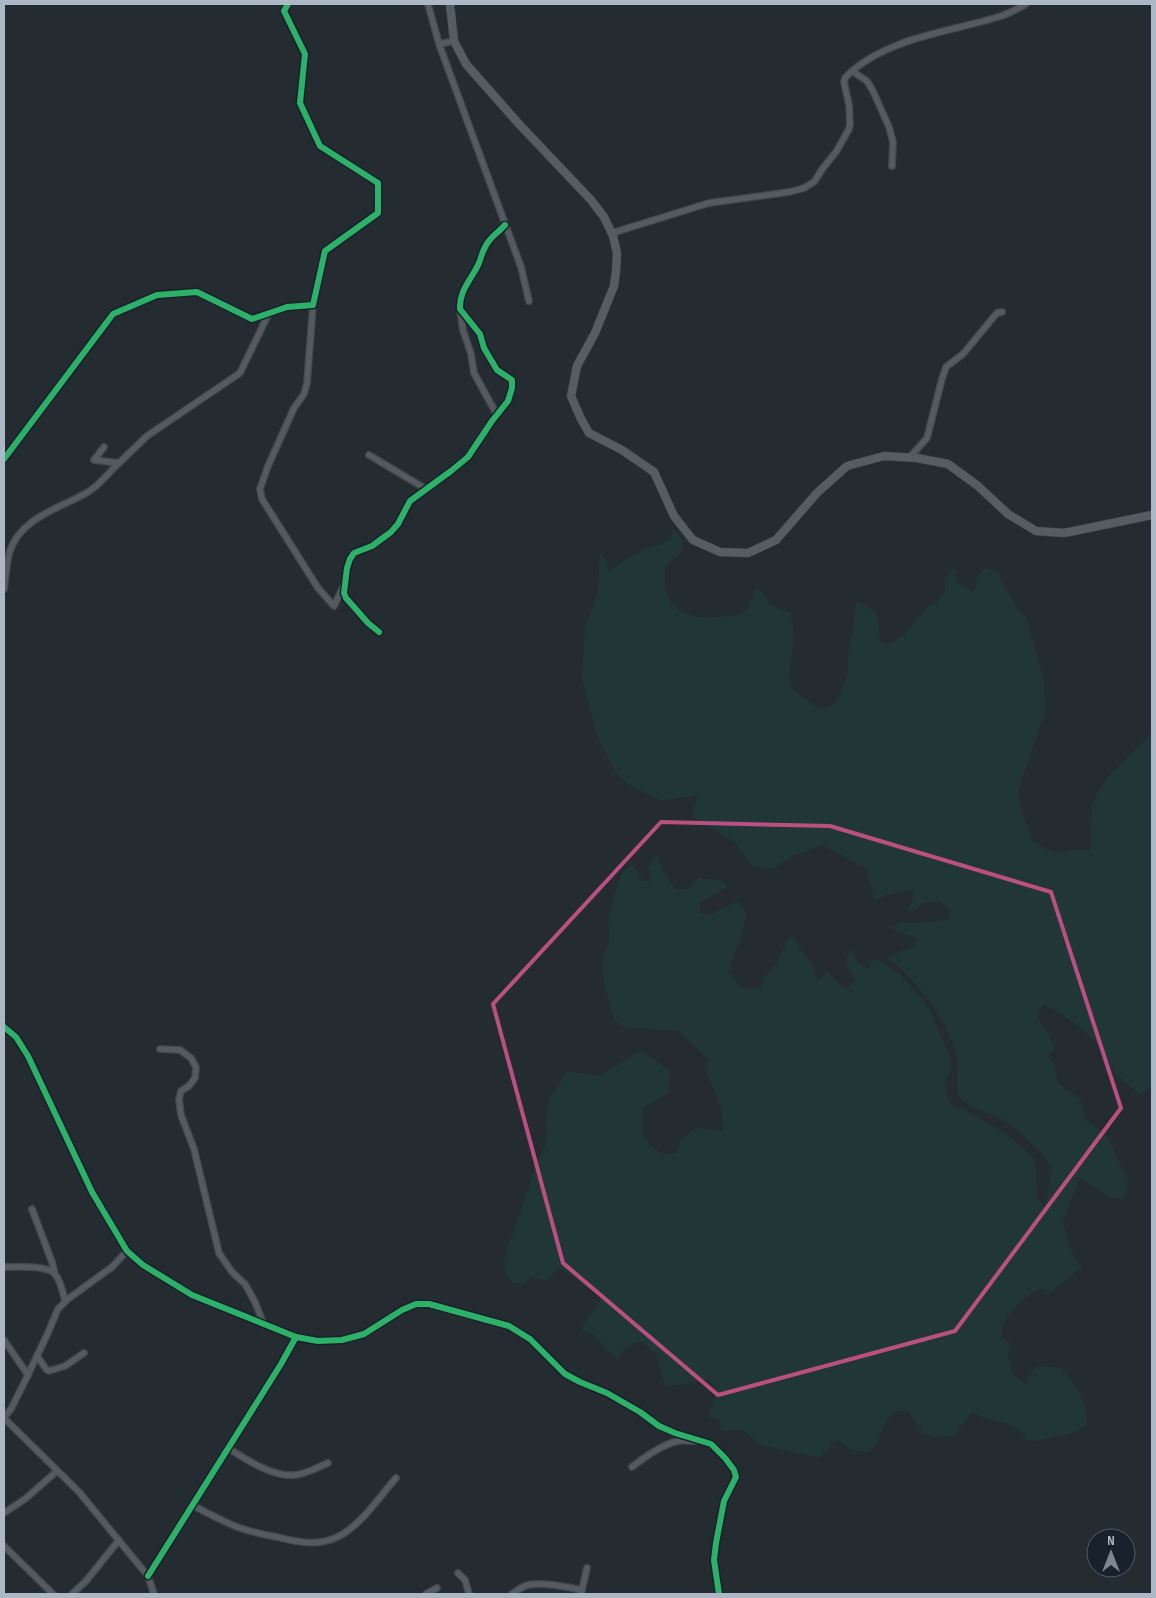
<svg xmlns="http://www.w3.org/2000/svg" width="1156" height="1598" font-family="'Sofia Sans Condensed',sans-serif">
	<rect width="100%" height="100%" fill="#242b31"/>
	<path fill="#213637" d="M 672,528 L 683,541 L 681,553 L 665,567 C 665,575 664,590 669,598 C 684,625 717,616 741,615 L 748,608 L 756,588 L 764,593 L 770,605 L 791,613 L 794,638 L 789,674 L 792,689 L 818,708 L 829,707 L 838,699 L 848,673 L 848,654 L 852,635 L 856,601 C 882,612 878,615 880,641 L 889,645 L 904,635 L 927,607 L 937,602 L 945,592 L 944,580 L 955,568 L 957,582 L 974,592 L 977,578 L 984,567 L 997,572 L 1017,608 L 1027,618 L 1043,678 L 1046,709 L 1018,791 L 1023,814 L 1032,840 L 1046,849 L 1058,853 L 1071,850 L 1090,850 L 1092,804 L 1108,776 L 1152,733 L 1152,1086 L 1140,1095 L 1114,1073 L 1102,1048 L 1081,1028 L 1053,1009 L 1043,1005 L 1037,1017 L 1047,1031 L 1055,1048 L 1048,1055 L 1056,1068 L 1058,1083 L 1080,1099 L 1086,1120 L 1107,1136 L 1113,1147 L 1118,1162 L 1126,1173 L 1129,1187 L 1123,1198 L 1111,1198 L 1080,1178 L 1063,1221 L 1070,1250 L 1082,1267 L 1051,1292 L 1039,1288 L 1017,1305 L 1002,1325 L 1002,1338 L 1010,1343 L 1008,1355 L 1013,1375 L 1027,1385 L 1030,1374 L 1037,1366 L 1062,1368 C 1074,1384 1090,1403 1087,1424 L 1076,1432 L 1038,1441 L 1027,1440 C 1024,1437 1022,1433 1019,1430 C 1005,1419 986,1422 972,1412 L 960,1428 L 955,1437 C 922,1436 926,1439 908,1411 L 895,1411 L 884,1425 L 876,1445 L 869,1452 L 851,1450 L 837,1439 L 820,1458 L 760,1445 L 743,1430 L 721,1431 L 719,1420 L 708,1417 L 714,1402 L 716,1387 L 708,1379 L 685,1384 L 665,1386 L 656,1354 L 640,1341 L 625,1348 L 618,1360 L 605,1348 L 595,1336 L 581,1329 L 602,1298 L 560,1267 L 546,1281 L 531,1277 L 524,1284 L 512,1283 L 506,1273 L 504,1259 L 533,1173 L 544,1148 L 547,1136 L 546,1120 L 550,1098 L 567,1071 L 600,1076 L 639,1051 L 651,1057 L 670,1071 L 669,1092 L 643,1109 L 643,1134 L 651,1146 L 663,1154 L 677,1153 L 680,1140 L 696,1128 L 723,1131 L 722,1114 L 718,1100 L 707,1074 L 708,1059 L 678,1031 L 625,1028 L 614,1021 L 604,982 L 602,964 L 609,939 L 608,922 L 614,895 L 622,873 L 632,863 L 643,881 L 651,881 L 648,868 L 656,856 C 662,867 667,880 676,889 L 689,889 L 698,878 L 719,880 L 728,886 L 700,903 L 699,912 L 709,915 L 738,901 L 747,914 L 739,943 L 728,971 L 741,988 L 761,988 L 764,978 L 777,962 L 788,939 L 793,937 L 813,966 L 818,981 L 827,971 L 839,984 L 846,989 L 856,980 C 847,968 842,964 851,949 L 856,960 L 866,969 L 870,967 L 872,959 L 880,961 L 899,973 L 923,1000 L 931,1012 L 950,1056 C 951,1061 952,1067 950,1072 C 948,1077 947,1073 946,1079 C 943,1089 948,1101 955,1109 L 962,1108 L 1006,1134 L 1029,1153 L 1035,1160 L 1037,1196 L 1045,1208 L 1052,1167 C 1040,1152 1019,1130 1003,1120 C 987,1111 972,1111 958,1096 C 957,1085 958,1073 957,1061 C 954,1029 916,979 890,960 L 890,957 L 903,950 L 915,947 L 916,939 L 890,928 L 900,923 L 930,922 L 949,919 L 951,912 L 941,902 L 924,903 L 912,912 L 907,910 L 915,896 L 913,890 L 887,895 L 874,901 L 867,869 L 822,845 L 795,855 L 773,869 L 752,866 L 736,843 L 692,817 L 697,795 L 661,801 L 628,784 L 615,772 L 597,736 L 582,678 L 585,628 L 598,592 L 600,551 L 605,559 L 609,571 C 620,563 631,555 644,550 C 654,546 661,545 671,539 Z"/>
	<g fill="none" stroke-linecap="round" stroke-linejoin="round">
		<defs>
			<g id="minor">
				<path d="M 428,4 L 439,44 L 521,267 L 529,301"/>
				<path d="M 439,44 L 454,41"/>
				<path d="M 852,71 C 886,42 934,34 976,23 C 996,18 1008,15 1026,4"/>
				<path d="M 612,233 L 709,203 L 789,192 L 804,188 L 814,182 L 823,168 L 836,152 L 849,129 L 850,123 L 849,105 L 844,82 L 845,78 L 852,71 L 867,81 L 873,91 L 889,127 L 893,142 L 892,166"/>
				<path d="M 313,305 L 307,383 L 304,394 L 294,408 L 268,466 L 260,489 L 262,499 L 318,588 L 334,606 L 344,585"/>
				<path d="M 460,310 L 463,330 L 471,354 L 474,373 L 497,415"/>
				<path d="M 104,447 L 94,460 L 119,463 L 147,436 L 240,373 L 269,313"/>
				<path d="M 369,455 L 426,489"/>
				<path d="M 910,457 L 927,438 L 942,379 L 946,367 L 963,354 L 997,313 L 1002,312"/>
				<path d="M 4,459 L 113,314 L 157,295 L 197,292 L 252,319 L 287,307 L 313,305 L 325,251 L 378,213 L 378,183 L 320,146 L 300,103 L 305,54 L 284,11 L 288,4"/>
				<path d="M 4,589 C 6,577 6,563 10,551 C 21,517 61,508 88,492 C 100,485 109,472 119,463"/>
				<path d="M 379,632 L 368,623 L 346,598 L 344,593 L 347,568 L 350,559 L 354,553 L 372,546 L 391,532 L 398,524 L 410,501 L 451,471 L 468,457 L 492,421 L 508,401 L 512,388 L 512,380 L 497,370 L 484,348 L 480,334 L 460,309 C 459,290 472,279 479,263 C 482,255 483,248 489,241 C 493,235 500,231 505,225"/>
				<path d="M 4,1027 L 16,1037 L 28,1056 L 92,1192 L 127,1251 L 143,1265 L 192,1295 L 296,1337 L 281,1364 L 148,1576"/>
				<path d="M 160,1049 L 180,1050 L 191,1058 L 196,1067 L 195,1078 L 189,1086 L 181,1091 L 179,1099 L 181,1115 L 194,1149 L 219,1253 L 232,1272 L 245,1284 L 255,1302 L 264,1325"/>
				<path d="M 32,1209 L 52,1262 L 55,1274"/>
				<path d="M 4,1267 C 15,1267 48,1265 55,1274 C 61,1281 63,1293 65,1301"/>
				<path d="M 296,1337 L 318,1341 L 342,1340 L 364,1334 L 402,1310 L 416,1304 L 429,1304 L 509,1326 L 530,1339 L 565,1374 L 580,1382 L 607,1393 L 640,1412 L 659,1426 L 675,1433 L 711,1444 L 725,1458 L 734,1470 L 736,1477 L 724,1501 L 716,1543 L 714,1560 L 719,1594"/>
				<path d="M 4,1340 L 28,1375"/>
				<path d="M 37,1356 L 46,1369 L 49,1371 L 65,1366 L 84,1353"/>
				<path d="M 4,1417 L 11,1409 L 25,1381 L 47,1335 L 58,1309 L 68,1299 L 112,1267 L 127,1251"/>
				<path d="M 4,1418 L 79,1492 L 148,1576 L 154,1594"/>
				<path d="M 228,1448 C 245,1459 274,1478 295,1475 C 306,1474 318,1467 328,1463"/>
				<path d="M 632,1467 C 645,1457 661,1445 678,1441 C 683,1440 689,1441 695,1441"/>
				<path d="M 192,1505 C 208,1513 223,1522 240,1528 C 252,1532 265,1535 277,1537 C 300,1543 322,1547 343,1534 C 365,1520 379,1497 396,1478"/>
				<path d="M 4,1513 L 25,1499 L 57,1471"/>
				<path d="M 4,1546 L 53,1594"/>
				<path d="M 458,1573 L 465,1580 L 469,1594"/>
				<path d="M 72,1594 L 86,1581 L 119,1540"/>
				<path d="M 426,1594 L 437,1588"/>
				<path d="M 512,1594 C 516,1591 520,1588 525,1586 C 537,1581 569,1587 582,1590"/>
				<path d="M 581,1594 L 587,1568"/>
			</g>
			<path id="major" d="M 450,4 L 454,41 L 466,64 L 518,123 L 591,200 L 604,217 L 613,236 L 617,253 L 616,271 L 614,286 L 595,333 L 577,366 L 571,396 L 581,419 L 589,433 L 622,450 L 654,472 L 674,516 L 693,540 L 720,552 L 748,553 L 776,540 L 817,493 L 847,466 L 884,456 L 917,458 L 948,464 L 978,486 L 1008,514 L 1036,531 L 1064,533 L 1152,515"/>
		</defs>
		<use href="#minor" stroke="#42474c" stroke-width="8"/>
		<use href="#major" stroke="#41484e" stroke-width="9"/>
		<use href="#minor" stroke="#545a60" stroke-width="5.5"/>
		<use href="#major" stroke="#565c63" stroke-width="8"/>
		<defs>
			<g id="cycleway">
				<path d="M 4,459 L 113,314 L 157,295 L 197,292 L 252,319 L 287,307 L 313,305 L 325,251 L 378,213 L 378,183 L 320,146 L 300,103 L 305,54 L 284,11 L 288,4"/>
				<path d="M 379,632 L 368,623 L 346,598 L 344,593 L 347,568 L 350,559 L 354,553 L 372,546 L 391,532 L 398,524 L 410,501 L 451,471 L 468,457 L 492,421 L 508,401 L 512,388 L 512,380 L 497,370 L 484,348 L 480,334 L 460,309 C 459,290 472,279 479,263 C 482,255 483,248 489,241 C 493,235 500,231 505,225"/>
				<path d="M 4,1027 L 16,1037 L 28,1056 L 92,1192 L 127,1251 L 143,1265 L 192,1295 L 296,1337 L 281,1364 L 148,1576"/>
				<path d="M 296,1337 L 318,1341 L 342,1340 L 364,1334 L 402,1310 L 416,1304 L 429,1304 L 509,1326 L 530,1339 L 565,1374 L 580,1382 L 607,1393 L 640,1412 L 659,1426 L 675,1433 L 711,1444 L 725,1458 L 734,1470 L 736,1477 L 724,1501 L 716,1543 L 714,1560 L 719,1594"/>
			</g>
		</defs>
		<use href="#cycleway" stroke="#17222c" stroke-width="9"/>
		<use href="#cycleway" stroke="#2db169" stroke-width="6"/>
	</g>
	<path fill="none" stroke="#ba5080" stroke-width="4" stroke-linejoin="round" d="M 661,822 L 830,826 L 1051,892 L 1121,1108 L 955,1331 L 718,1395 L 563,1263 L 493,1004 Z"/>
	<rect width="1156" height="1598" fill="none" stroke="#acb8c5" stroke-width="10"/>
	<g transform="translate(1111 1553)"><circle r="24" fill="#17222c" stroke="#535e69"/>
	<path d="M0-4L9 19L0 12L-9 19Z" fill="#7c8791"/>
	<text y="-8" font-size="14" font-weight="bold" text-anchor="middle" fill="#acb8c5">N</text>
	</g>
</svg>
